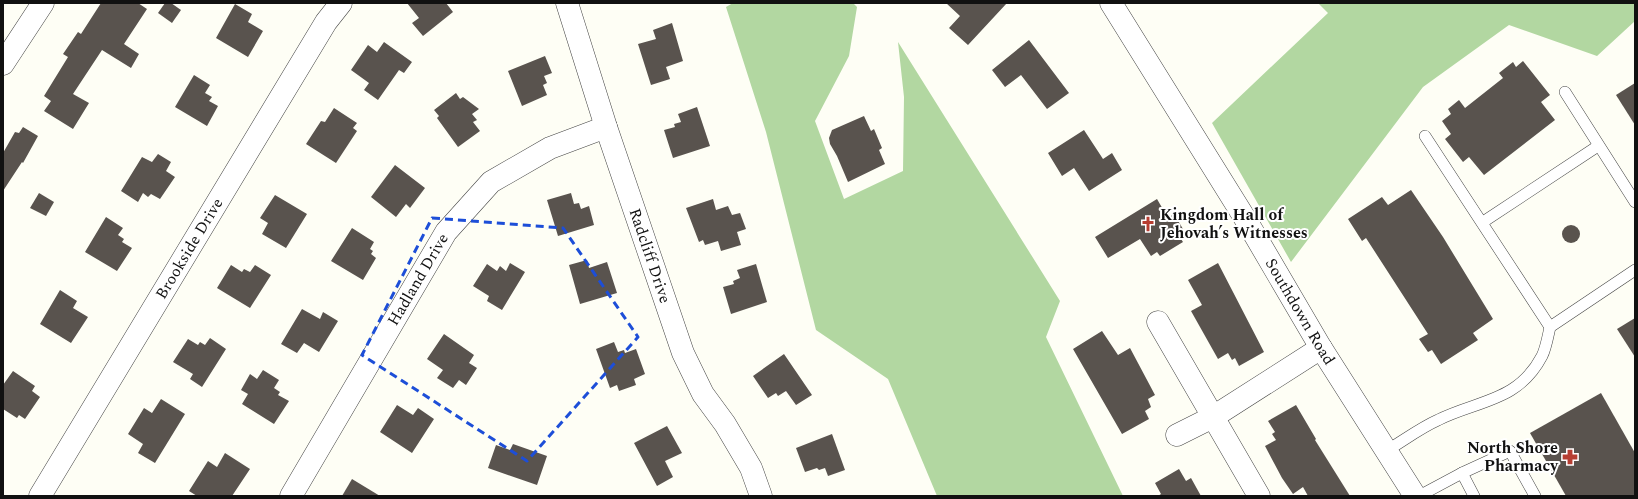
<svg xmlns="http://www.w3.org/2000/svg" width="1638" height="499" font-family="Spectral,serif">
	<rect width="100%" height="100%" fill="#fefef5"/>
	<g fill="#b2d7a1">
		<path d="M 733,3 L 853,3 L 857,7 L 849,56 L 815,121 L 844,199 L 903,171 L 904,97 L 898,42 L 1060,301 L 1046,337 L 1123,496 L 937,496 L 888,379 L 816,330 L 766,132 L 726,7 Z"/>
		<path d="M 1318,3 L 1635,3 L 1635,21 L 1597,56 L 1509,25 L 1423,87 L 1291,262 L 1212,123 L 1328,13 Z"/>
	</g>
	<g fill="#59534e">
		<path d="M 101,3 L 138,3 L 147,9 L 124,44 L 139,54 L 131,68 L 102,50 L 73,94 L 89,103 L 73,129 L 44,111 L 51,101 L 44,96 L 68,57 L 63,54 L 78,32 L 81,34 Z"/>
		<path d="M 165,3 L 171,3 L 181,10 L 172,23 L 158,13 Z"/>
		<path d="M 407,3 L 446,3 L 453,12 L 423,36 L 412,23 L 419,18 Z"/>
		<path d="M 946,3 L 1007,3 L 968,45 L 949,28 L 960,16 Z"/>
		<path d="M 235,4 L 252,14 L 248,22 L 263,31 L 248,57 L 216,38 Z"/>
		<path d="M 672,23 L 683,61 L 666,67 L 670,79 L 651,85 L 638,44 L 656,39 L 653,30 Z"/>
		<path d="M 1029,40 L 1069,93 L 1047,109 L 1021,75 L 1005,87 L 992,70 Z"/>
		<path d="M 384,42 L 412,62 L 404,73 L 399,70 L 378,100 L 364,90 L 369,83 L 351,70 L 368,45 L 377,52 Z"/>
		<path d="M 545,56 L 552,73 L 544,76 L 547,83 L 543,85 L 547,95 L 522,106 L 508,71 Z"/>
		<path d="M 1523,61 L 1550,95 L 1541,102 L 1555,120 L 1484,175 L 1469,157 L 1463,162 L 1445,139 L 1451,134 L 1442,121 L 1451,114 L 1448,109 L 1459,100 L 1465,108 L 1503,78 L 1499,73 L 1513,62 L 1516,67 Z"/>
		<path d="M 194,75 L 210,85 L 205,93 L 212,97 L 209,101 L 218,106 L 207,126 L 175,107 Z"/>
		<path d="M 1635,83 L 1635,125 L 1616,95 Z"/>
		<path d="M 456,93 L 460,99 L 463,97 L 479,109 L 472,114 L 477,120 L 473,122 L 480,131 L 458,147 L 437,118 L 439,116 L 434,110 Z"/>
		<path d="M 697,107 L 710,146 L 673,158 L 664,130 L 675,127 L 674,124 L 681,122 L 678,114 Z"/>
		<path d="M 334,108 L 357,123 L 353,128 L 357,131 L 336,163 L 306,144 L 321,121 L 325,122 Z"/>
		<path d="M 864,116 L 871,131 L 874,129 L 882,148 L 879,150 L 885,164 L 848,182 L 837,156 L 830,144 L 829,138 L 832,130 Z"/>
		<path d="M 23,127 L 38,136 L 23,163 L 22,162 L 3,191 L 3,153 L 15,132 L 19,133 Z"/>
		<path d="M 1084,130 L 1103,159 L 1112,153 L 1122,170 L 1089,191 L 1074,168 L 1062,176 L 1048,153 Z"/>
		<path d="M 158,154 L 171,162 L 166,171 L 175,177 L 160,199 L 151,194 L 148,197 L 143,193 L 138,202 L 121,191 L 142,157 L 152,162 Z"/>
		<path d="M 395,165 L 425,188 L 410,208 L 406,204 L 396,217 L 371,197 Z"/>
		<path d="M 1411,190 L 1443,237 L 1493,319 L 1473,333 L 1478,340 L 1441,364 L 1432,350 L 1428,352 L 1419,339 L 1428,334 L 1366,238 L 1362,241 L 1348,219 L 1382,197 L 1388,205 Z"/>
		<path d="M 39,193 L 54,202 L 46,216 L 30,208 Z"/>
		<path d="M 571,193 L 574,204 L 579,203 L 581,209 L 589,206 L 594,225 L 558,236 L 547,200 Z"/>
		<path d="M 275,195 L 307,214 L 286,248 L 262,234 L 268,223 L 260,218 Z"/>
		<path d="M 713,199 L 716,210 L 728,206 L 732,215 L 740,213 L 746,229 L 737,232 L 741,245 L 721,251 L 718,241 L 705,245 L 703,240 L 699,242 L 686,208 Z"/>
		<path d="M 1157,199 L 1168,218 L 1174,214 L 1183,229 L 1177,233 L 1183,242 L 1160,256 L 1157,252 L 1151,256 L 1140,239 L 1108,258 L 1095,237 Z"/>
		<path d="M 106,217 L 123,228 L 118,235 L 124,239 L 122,242 L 132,248 L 117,271 L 85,252 Z"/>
		<circle cx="1571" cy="234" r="9"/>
		<path d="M 352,228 L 374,242 L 370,249 L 373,251 L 371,254 L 376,258 L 363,280 L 331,261 Z"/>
		<path d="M 587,260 L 589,268 L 607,262 L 617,293 L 580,304 L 569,265 Z"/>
		<path d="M 510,263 L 525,272 L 502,310 L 487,301 L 489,296 L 473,286 L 487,264 L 497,271 L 500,266 L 506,271 Z"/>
		<path d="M 1218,263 L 1264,352 L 1239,366 L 1235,358 L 1232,360 L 1228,353 L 1218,359 L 1191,311 L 1202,305 L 1188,280 Z"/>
		<path d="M 756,264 L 767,302 L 731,314 L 723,287 L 734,284 L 733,281 L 740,278 L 737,270 Z"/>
		<path d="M 231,265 L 242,272 L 244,269 L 250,272 L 255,265 L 271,275 L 250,308 L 217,288 Z"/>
		<path d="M 60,290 L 77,301 L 73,308 L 88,317 L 71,343 L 40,324 Z"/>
		<path d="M 302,309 L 320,319 L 323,312 L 338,321 L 319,352 L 304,343 L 297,353 L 281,344 Z"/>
		<path d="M 1635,318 L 1635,357 L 1617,329 Z"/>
		<path d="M 1102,331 L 1118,355 L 1130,348 L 1155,395 L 1148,399 L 1151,407 L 1145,411 L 1149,419 L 1122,434 L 1073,349 Z"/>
		<path d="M 444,334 L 474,355 L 469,363 L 477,368 L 466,385 L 459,380 L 453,388 L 437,378 L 443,370 L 427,359 Z"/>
		<path d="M 210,338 L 226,349 L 202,387 L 190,379 L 193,374 L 173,362 L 188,339 L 198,345 L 200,342 L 205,345 Z"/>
		<path d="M 614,342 L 618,352 L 624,350 L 625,353 L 636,349 L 645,374 L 634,379 L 636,385 L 619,391 L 617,385 L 610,388 L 596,349 Z"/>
		<path d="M 784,354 L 812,395 L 796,405 L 786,391 L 778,396 L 776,393 L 768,398 L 753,376 Z"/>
		<path d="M 263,370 L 279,380 L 274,388 L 280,392 L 278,395 L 289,401 L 274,424 L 242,404 L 248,394 L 241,390 L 250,374 L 257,379 Z"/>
		<path d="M 13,371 L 35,386 L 32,391 L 40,397 L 25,419 L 19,415 L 17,418 L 3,409 L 3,385 Z"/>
		<path d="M 1601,393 L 1635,453 L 1635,496 L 1566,496 L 1530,433 Z"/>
		<path d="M 161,399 L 185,414 L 155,463 L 138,453 L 143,444 L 128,434 L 144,408 L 152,413 Z"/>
		<path d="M 397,405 L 413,415 L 418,408 L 434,419 L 412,453 L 380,432 Z"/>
		<path d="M 1296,405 L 1316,439 L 1315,440 L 1350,496 L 1308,496 L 1303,487 L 1293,494 L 1282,478 L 1265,446 L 1276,440 L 1272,434 L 1275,432 L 1268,421 Z"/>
		<path d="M 667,426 L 682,453 L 665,461 L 673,477 L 657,486 L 634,443 Z"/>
		<path d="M 832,434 L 845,470 L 828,476 L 825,468 L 819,470 L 817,468 L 805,472 L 796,448 Z"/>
		<path d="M 513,444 L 547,456 L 537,485 L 488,468 L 496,445 L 510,450 Z"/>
		<path d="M 225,453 L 250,469 L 232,496 L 197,496 L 189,491 L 208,461 L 217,467 Z"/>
		<path d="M 1179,469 L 1186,481 L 1191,478 L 1201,496 L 1158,496 L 1161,494 L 1155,483 Z"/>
		<path d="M 352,479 L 380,496 L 342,496 Z"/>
	</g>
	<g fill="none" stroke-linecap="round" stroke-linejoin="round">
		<defs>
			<g id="service">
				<path d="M 1565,92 L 1635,202"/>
				<path d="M 1425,136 L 1550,327"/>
				<path d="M 1483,222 L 1598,146"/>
				<path d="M 1386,451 C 1403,441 1420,428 1438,420 C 1478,400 1518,402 1542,356 C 1546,348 1548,336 1550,327 L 1635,270"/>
				<path d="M 1462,473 L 1510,451 L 1535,496"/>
				<path d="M 1419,496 L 1462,473 L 1474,496"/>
			</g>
			<g id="minor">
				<path id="s1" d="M 567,3 L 606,127 L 683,353 L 703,394 L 725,424 L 751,468 L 761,496"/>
				<path id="s2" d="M 1111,3 L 1246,220 L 1321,348 L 1415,496"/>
				<path d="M 3,64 L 43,3"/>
				<path d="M 1158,322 L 1259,496"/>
				<path d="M 1177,435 L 1213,417 L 1321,348"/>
				<path id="s3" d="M 40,496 L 326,22 L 341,3"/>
				<path id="s4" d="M 291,496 L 446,232 L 491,182 L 550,148 L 606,127"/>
			</g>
		</defs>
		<use href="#service" stroke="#444" stroke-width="12"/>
		<use href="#minor" stroke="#444" stroke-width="23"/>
		<use href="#service" stroke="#fff" stroke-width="11"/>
		<use href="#minor" stroke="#fff" stroke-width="22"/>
	</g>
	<path fill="none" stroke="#1d4ed8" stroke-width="3" stroke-dasharray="8 5" stroke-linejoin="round" d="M 432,218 L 563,228 L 638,337 L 527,461 L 362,355 Z"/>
	<defs>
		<symbol id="church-bare" viewBox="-9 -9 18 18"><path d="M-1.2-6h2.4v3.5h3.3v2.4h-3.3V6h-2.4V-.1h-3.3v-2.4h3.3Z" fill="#b73e32" stroke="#fff" stroke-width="2.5" paint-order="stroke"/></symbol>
		<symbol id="pharmacy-bare" viewBox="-9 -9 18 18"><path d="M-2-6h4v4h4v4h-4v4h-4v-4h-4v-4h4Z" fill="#b73e32" stroke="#fff" stroke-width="2.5" paint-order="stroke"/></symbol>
	</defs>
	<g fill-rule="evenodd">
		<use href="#church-bare" x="1137" y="213" width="22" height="22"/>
		<use href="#pharmacy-bare" x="1559" y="446" width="22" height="22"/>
	</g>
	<g text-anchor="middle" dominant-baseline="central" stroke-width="4" stroke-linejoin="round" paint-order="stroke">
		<g font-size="16" font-weight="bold" fill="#111" stroke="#fff" text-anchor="start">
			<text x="1160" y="215">Kingdom Hall of<tspan x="1160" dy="18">Jehovah’s Witnesses</tspan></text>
			<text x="1558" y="448" text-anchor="end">North Shore<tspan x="1558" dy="18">Pharmacy</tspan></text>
		</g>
		<g font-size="16" fill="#111" stroke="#fff">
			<text stroke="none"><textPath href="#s3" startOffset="289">Brookside Drive</textPath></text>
			<text stroke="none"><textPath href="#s1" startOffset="266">Radcliff Drive</textPath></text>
			<text stroke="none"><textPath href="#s4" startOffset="251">Hadland Drive</textPath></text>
			<text stroke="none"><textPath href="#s2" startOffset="362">Southdown Road</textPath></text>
		</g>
	</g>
	<rect width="1638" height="499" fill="none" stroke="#111111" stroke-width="8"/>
</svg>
